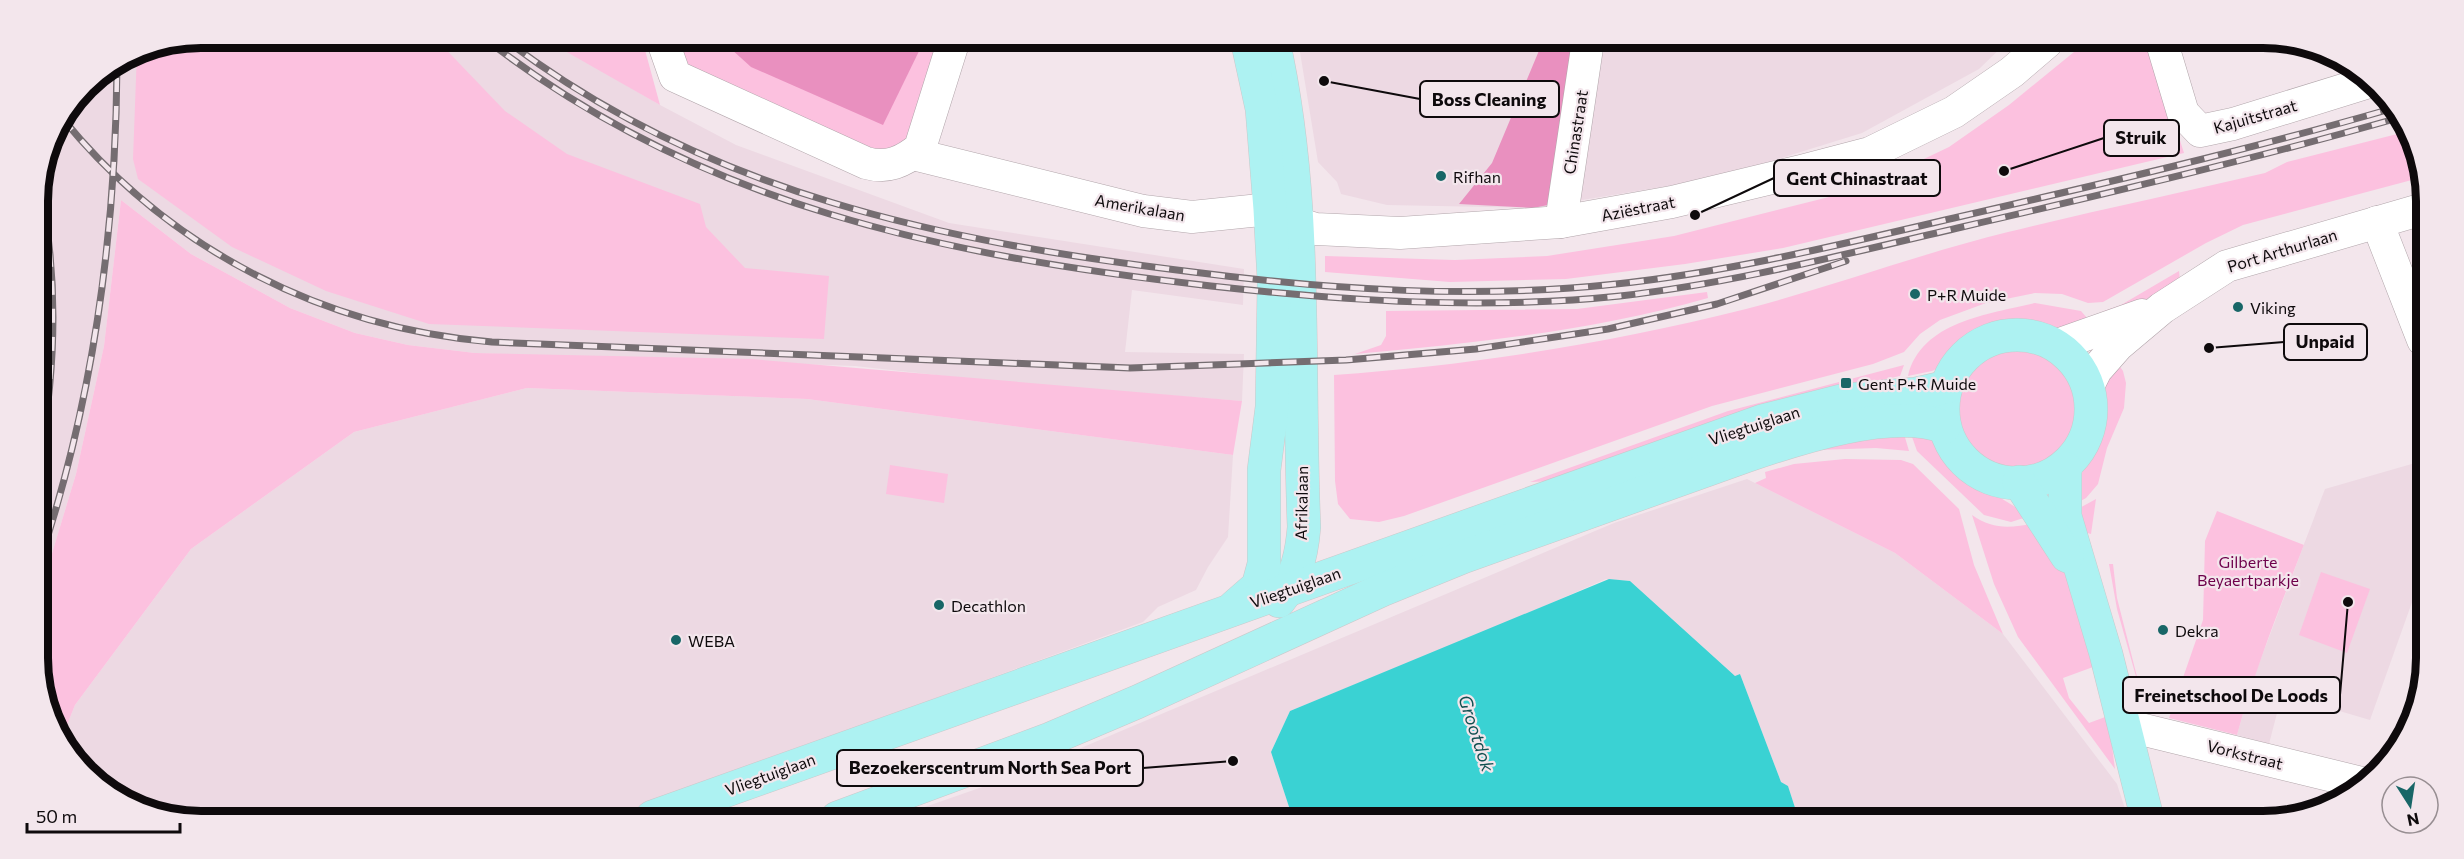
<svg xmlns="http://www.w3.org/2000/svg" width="2464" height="859" font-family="Commissioner,sans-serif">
	<rect width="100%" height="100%" fill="#f3e6ec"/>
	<g fill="#edd9e3">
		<path d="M 201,38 L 546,38 L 660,105 L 736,145 L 949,223 L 1244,269 L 1243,305 L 1132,290 L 1125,352 L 1244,354 L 1242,401 L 1000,382 L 855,366 L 475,353 L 408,345 L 355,333 L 290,308 L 191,254 L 121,200 L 104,346 L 76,474 L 40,593 L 38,190 L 50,138 L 86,85 L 139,50 Z"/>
		<path d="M 1298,40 L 2007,42 L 1979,69 L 1862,133 L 1717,178 L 1533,208 L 1387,205 L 1341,194 L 1337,182 L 1318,162 Z"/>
		<path d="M 527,388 L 807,399 L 1233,455 L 1228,537 L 1208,567 L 1196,590 L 1158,607 L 1143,622 L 613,817 L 158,816 L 78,766 L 63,735 L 75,705 L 191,549 L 354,432 Z"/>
		<path d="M 2422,461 L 2421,577 L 2370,720 L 2282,694 L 2269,744 L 2237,735 L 2251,685 L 2325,489 Z"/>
		<path d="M 1747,479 L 1895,553 L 2003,634 L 2117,784 L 2129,821 L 1799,820 L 1788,786 L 1781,782 L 1740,674 L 1735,676 L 1630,581 L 1606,579 L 1508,622 L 1290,711 L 1271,752 L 1293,819 L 893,818 L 1017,775 L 1614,523 Z"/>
	</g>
	<g fill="#fcc1df">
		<path d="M 201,38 L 435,38 L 505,111 L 567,154 L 700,204 L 706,227 L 745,268 L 829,276 L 824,339 L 429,324 L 326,291 L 232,247 L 138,179 L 133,159 L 137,51 Z"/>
		<path d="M 546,38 L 642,39 L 660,105 L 558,47 Z"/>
		<path d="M 677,39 L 752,39 L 730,48 L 922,45 L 922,39 L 944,39 L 910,146 L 879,160 L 685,71 Z"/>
		<path d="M 2085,43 L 2149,43 L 2184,153 L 1783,248 L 1685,264 L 1566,279 L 1450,282 L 1325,272 L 1325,256 L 1455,260 L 1547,256 L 1674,236 L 1861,189 L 1949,147 L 2009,105 Z"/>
		<path d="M 2405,132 L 2423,169 L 2423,177 L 2243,225 L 2206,243 L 2103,302 L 2088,303 L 2062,294 L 2035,293 L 1986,303 L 1940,320 L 1920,334 L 1904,352 L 1873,364 L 1712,406 L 1404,516 L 1379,522 L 1350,519 L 1338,504 L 1335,481 L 1334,375 C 1474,365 1610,343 1746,309 C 1834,286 1919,254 2008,232 C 2093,211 2180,193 2265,173 L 2287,162 Z"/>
		<path d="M 121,200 L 191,254 L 290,308 L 355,333 L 408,345 L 475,353 L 751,359 L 1242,401 L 1233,455 L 807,399 L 527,388 L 354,432 L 191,549 L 75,705 L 63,735 L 41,690 L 40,593 L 76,474 L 104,346 Z"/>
		<path d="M 2179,271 L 2180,281 L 2108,320 L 2104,311 L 2121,305 Z"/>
		<path d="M 1707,292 L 1708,298 C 1593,331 1474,343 1355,354 L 1381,345 L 1386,336 L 1386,311 L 1577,309 Z"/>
		<path d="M 2035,303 L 2081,311 L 2093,325 L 2064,331 L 2023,322 L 1990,328 L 1963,343 L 1943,366 L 1932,371 L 1908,376 C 1921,321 1990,314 2035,303 Z"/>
		<circle cx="2018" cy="409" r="62"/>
		<path d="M 2115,360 L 2123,371 L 2126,383 L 2124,408 L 2107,448 L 2098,484 L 2086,498 L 2075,504 L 2076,476 L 2092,457 L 2102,435 L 2105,414 L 2103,382 Z"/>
		<path d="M 1904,365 L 1900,376 L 1831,391 L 1556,481 L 1530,482 L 1728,411 Z"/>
		<path d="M 1904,434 L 1909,451 L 1876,448 L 1817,450 L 1817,446 Z"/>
		<path d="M 1911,434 L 1934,440 L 1955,467 L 1968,478 L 2030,516 L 2011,522 L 1984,515 L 1917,451 Z"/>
		<path d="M 1845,459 L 1901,460 L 1913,464 L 1959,509 L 1974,565 L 2003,634 L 1895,553 L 1755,483 L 1766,478 L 1765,472 L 1794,464 Z"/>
		<path d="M 890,465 L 948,474 L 944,503 L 886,494 Z"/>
		<path d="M 2325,489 C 2295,571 2260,651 2237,735 L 2169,718 L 2203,620 L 2205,541 L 2217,511 L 2304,545 Z"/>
		<path d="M 2096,499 L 2091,534 L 2080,531 L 2076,510 Z"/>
		<path d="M 1972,515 C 1993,530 2011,528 2035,523 L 2071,582 L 2093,667 L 2063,678 L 2069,698 L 2089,723 L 2108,716 L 2115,769 L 2018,637 L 1994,584 Z"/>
		<path d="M 2109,564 L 2113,564 L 2117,598 L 2146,712 L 2117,609 Z"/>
		<path d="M 2321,572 L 2370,589 L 2347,653 L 2299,635 Z"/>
	</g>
	<g fill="#e990bf">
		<path d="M 752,39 L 922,39 L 922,45 L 883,125 L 751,67 L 730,48 Z"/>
		<path d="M 1543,41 L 1576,41 L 1548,205 L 1533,208 L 1459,204 L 1492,163 Z"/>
	</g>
	<path fill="#3ad2d3" d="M 1609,579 L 1630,581 L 1735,676 L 1740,674 L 1781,782 L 1788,786 L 1799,820 L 1293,819 L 1271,752 L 1290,711 Z"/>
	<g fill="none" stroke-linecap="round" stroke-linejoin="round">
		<defs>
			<g id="minor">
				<path d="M 662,39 L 675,76 L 866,163 C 887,169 903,162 920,148 L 954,40"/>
				<path d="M 2162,43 L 2183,113 L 2200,131 L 2233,124 L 2369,82"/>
				<path d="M 913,154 L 1143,211 L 1192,217 L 1270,209"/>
				<path d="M 1561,222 L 1588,41"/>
				<path d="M 2377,222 L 2423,340"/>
				<path d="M 1299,224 L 1316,229 L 1400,233 L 1561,222 L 1672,202 L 1801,171 L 1870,153 L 1954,112 L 2012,72 L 2047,42"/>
				<path d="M 2057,345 L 2142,315"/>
				<path d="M 2088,386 L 2096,370 L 2118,345 L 2162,308 L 2227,266 L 2423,209"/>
				<path d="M 2124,725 L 2366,784"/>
			</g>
			<g id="major">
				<path d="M 1273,40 C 1309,200 1297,364 1304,527 C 1302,552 1296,581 1279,601"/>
				<circle cx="2017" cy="409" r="74"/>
				<path d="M 2065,468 L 2065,516 L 2106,654 L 2148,821"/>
				<path d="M 2019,482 L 2067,556"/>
				<path d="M 1234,607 L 1258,586 L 1264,564 L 1264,470 L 1272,407 L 1274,281 L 1270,209 L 1262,109 L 1247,40"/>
				<path d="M 652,817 L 1762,421 L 1845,400 L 1915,394 L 1946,387"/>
				<path d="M 837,818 L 1050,739 L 1137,702 L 1382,590 L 1463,557 L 1746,456 C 1798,438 1892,407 1944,427"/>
			</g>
		</defs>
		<use href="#minor" stroke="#b2a6ab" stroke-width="33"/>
		<use href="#major" stroke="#cac9ca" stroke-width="34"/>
		<use href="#minor" stroke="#fff" stroke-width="32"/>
		<use href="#major" stroke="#adf2f2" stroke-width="33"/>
		<defs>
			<g id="rail">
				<path d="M 484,38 C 700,206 945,256 1211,286 C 1347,301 1483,310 1620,296 C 1735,283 1849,253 1962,227 C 2109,193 2254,159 2398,118"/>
				<path d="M 503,38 C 707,194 944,242 1193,272 C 1334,290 1475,299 1616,284 C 1730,272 1842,244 1954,218 C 2101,184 2248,150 2394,108"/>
				<path d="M 63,119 C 170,250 324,328 492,342 L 1130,368 L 1346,360 L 1476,349 L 1608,329 L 1717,304 L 1846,261"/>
				<path d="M 38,250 L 42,329 L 39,389"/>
				<path d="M 39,462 C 56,370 59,275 39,184"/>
				<path d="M 40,560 C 93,401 116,231 117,64"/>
			</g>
		</defs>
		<use href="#rail" stroke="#756d71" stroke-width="7"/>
		<use href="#rail" stroke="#f3e6ec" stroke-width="4.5" stroke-dasharray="14" stroke-linecap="butt"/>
	</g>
	<g fill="#186667" stroke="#f3e6ec" stroke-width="2">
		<circle cx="1441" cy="176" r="6"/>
		<circle cx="1915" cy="294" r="6"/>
		<circle cx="2238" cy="307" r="6"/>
		<rect x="1840" y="377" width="12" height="12" rx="3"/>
		<circle cx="939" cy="605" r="6"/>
		<circle cx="2163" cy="630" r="6"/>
		<circle cx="676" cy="640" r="6"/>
	</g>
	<g text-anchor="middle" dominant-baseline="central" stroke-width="4.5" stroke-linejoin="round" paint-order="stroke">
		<g font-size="16" fill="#0e0a0c" stroke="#f3e6ec">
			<text transform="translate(2255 116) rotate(-16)">Kajuitstraat</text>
			<text transform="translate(1575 132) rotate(-81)">Chinastraat</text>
			<text transform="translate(1140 207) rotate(10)">Amerikalaan</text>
			<text transform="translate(1638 208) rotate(-11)">Aziëstraat</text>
			<text transform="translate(2282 250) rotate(-17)">Port Arthurlaan</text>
			<text transform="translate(1754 425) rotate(-18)">Vliegtuiglaan</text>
			<text transform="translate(1301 503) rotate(-89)">Afrikalaan</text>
			<text transform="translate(1295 587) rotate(-19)">Vliegtuiglaan</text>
			<text transform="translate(2245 754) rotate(14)">Vorkstraat</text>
			<text transform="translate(770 774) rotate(-20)">Vliegtuiglaan</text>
		</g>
		<g font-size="16" fill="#0e0a0c" stroke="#f3e6ec" text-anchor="start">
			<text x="1453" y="176">Rifhan</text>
			<text x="1927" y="294">P+R Muide</text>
			<text x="2250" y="307">Viking</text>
			<text x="1858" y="383">Gent P+R Muide</text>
			<text x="951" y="605">Decathlon</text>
			<text x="2175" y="630">Dekra</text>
			<text x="688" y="640">WEBA</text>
		</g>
		<g font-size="16" fill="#6e004b" stroke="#f3e6ec">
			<text x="2248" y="561">Gilberte<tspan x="2248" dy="18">Beyaertparkje</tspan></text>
		</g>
		<g font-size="18" font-style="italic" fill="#115051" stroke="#f3e6ec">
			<text transform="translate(1477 733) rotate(72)">Grootdok</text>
		</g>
	</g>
	<path d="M0 0H2464V859H0ZM201 48H2263A153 153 0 0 1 2416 201V658A153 153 0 0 1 2263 811H201A153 153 0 0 1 48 658V201A153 153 0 0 1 201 48Z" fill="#f3e6ec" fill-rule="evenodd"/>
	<path fill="none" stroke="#0e0a0c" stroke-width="8" d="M201 48H2263A153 153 0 0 1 2416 201V658A153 153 0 0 1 2263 811H201A153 153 0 0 1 48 658V201A153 153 0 0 1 201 48Z"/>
	<path fill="none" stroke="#0e0a0c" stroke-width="2" d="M1324 81L1420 99M2004 171L2104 138M1695 215L1774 178M2209 348L2284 342M2348 602L2340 695M1233 761L1143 768"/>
	<g fill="#0e0a0c" stroke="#f3e6ec" stroke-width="2">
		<circle cx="1324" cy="81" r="6"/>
		<circle cx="2004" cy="171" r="6"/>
		<circle cx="1695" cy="215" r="6"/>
		<circle cx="2209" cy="348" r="6"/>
		<circle cx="2348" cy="602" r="6"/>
		<circle cx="1233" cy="761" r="6"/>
	</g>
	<g fill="#f3e6ec" stroke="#0e0a0c" stroke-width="2">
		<rect x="1420" y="81" width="139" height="36" rx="6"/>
		<rect x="2104" y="120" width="75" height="36" rx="6"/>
		<rect x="1774" y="160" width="166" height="36" rx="6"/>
		<rect x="2284" y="324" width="83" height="36" rx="6"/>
		<rect x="2123" y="677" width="217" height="36" rx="6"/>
		<rect x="837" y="750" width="306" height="36" rx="6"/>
	</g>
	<g font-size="18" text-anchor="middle" font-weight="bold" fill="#0e0a0c">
		<text x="1489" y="106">Boss Cleaning</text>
		<text x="2141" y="144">Struik</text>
		<text x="1857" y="185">Gent Chinastraat</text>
		<text x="2325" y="348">Unpaid</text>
		<text x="2231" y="702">Freinetschool De Loods</text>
		<text x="990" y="774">Bezoekerscentrum North Sea Port</text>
	</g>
	<g transform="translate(2410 805) rotate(168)"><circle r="28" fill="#f3e6ec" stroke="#978e92" stroke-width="1.5"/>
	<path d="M0-4.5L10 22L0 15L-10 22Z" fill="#186667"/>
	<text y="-9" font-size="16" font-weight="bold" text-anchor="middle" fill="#0e0a0c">N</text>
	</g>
	<path d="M27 823v9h153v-9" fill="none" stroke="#0e0a0c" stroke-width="3"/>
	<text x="36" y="823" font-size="18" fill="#0e0a0c" stroke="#f3e6ec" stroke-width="4.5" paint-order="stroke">50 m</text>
</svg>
